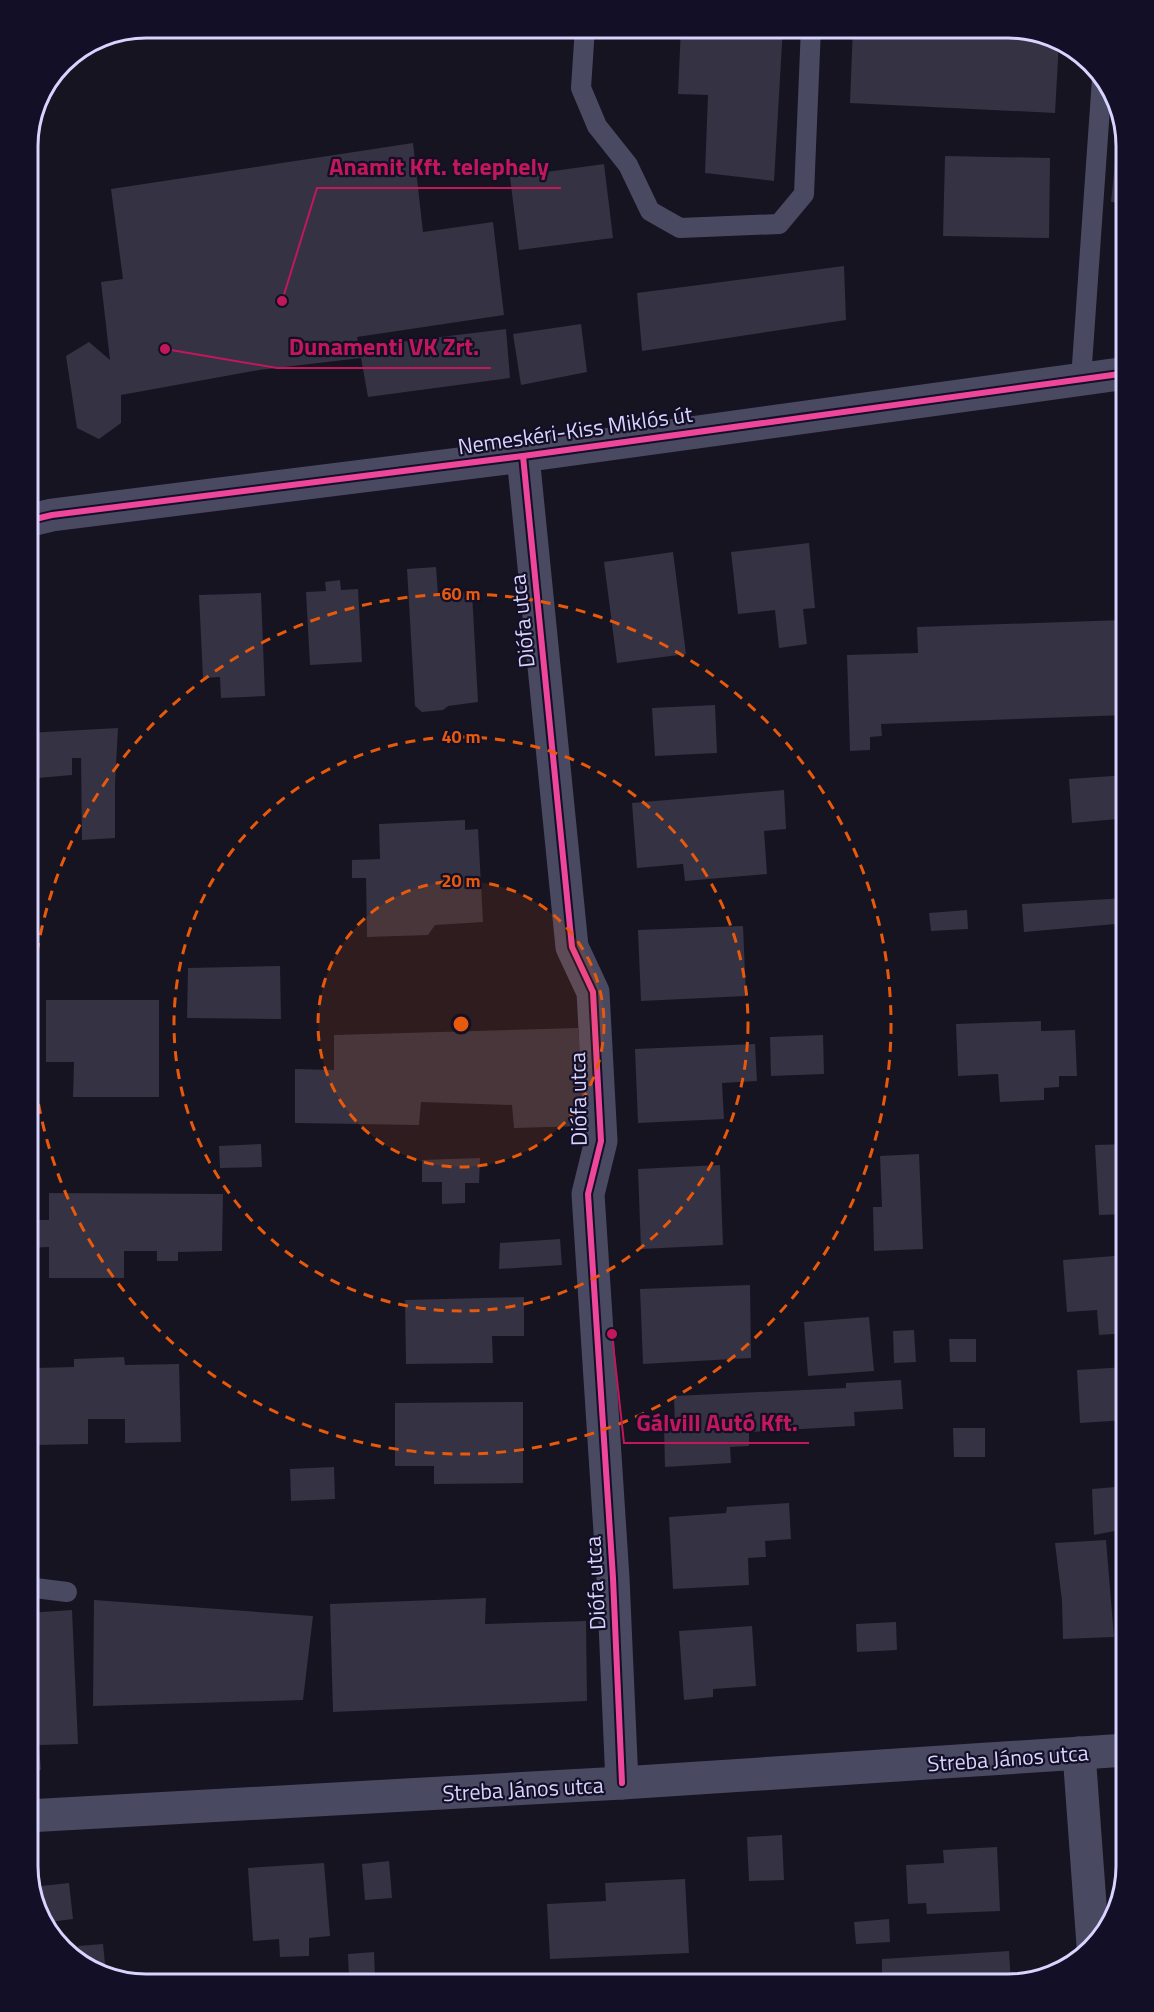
<svg xmlns="http://www.w3.org/2000/svg" width="1154" height="2012" font-family="'Titillium Web',sans-serif">
	<rect width="100%" height="100%" fill="#161421"/>
	<g fill="#343243">
		<path d="M 681,27 L 783,27 L 774,181 L 705,173 L 708,95 L 678,94 Z"/>
		<path d="M 853,27 L 1017,27 L 1059,42 L 1055,113 L 850,103 Z"/>
		<path d="M 413,143 L 423,232 L 493,222 L 504,315 L 357,337 L 359,347 L 506,329 L 510,378 L 368,397 L 361,358 L 259,370 L 121,395 L 121,423 L 99,439 L 77,428 L 66,356 L 89,342 L 110,360 L 101,282 L 123,279 L 111,189 Z"/>
		<path d="M 1116,153 L 1127,154 L 1127,203 L 1111,202 Z"/>
		<path d="M 945,156 L 1050,158 L 1049,238 L 943,236 Z"/>
		<path d="M 604,164 L 613,238 L 519,250 L 510,177 Z"/>
		<path d="M 844,266 L 846,320 L 642,351 L 637,293 Z"/>
		<path d="M 581,324 L 587,372 L 521,385 L 513,334 Z"/>
		<path d="M 809,543 L 815,608 L 803,609 L 807,644 L 779,648 L 775,610 L 738,614 L 731,552 Z"/>
		<path d="M 673,552 L 686,654 L 617,663 L 604,562 Z"/>
		<path d="M 436,567 L 438,594 L 472,592 L 478,702 L 448,706 L 443,710 L 422,712 L 415,706 L 407,569 Z"/>
		<path d="M 340,580 L 341,590 L 358,589 L 362,662 L 310,665 L 306,592 L 326,591 L 325,582 Z"/>
		<path d="M 261,593 L 265,696 L 221,698 L 220,677 L 203,678 L 199,595 Z"/>
		<path d="M 1123,620 L 1126,715 L 881,724 L 882,736 L 870,737 L 870,750 L 850,751 L 847,655 L 918,653 L 917,627 Z"/>
		<path d="M 715,705 L 717,753 L 655,756 L 652,708 Z"/>
		<path d="M 118,728 L 115,784 L 115,838 L 82,840 L 81,758 L 72,758 L 72,775 L 27,779 L 27,733 Z"/>
		<path d="M 1127,775 L 1127,843 L 1119,844 L 1118,819 L 1072,823 L 1069,779 Z"/>
		<path d="M 784,790 L 786,829 L 764,831 L 767,874 L 685,881 L 683,864 L 637,868 L 632,803 Z"/>
		<path d="M 465,820 L 465,830 L 478,829 L 483,922 L 435,925 L 428,935 L 367,937 L 366,878 L 352,878 L 352,860 L 380,859 L 379,824 Z"/>
		<path d="M 1127,898 L 1127,923 L 1024,932 L 1022,904 Z"/>
		<path d="M 967,910 L 968,929 L 931,931 L 929,913 Z"/>
		<path d="M 743,926 L 746,996 L 641,1001 L 638,930 Z"/>
		<path d="M 280,966 L 281,1019 L 187,1018 L 188,968 Z"/>
		<path d="M 46,1000 L 159,1000 L 159,1097 L 73,1097 L 74,1062 L 46,1062 Z"/>
		<path d="M 1041,1021 L 1041,1031 L 1075,1030 L 1077,1076 L 1059,1076 L 1059,1087 L 1044,1088 L 1044,1100 L 1000,1102 L 998,1074 L 958,1076 L 956,1024 Z"/>
		<path d="M 578,1028 L 586,1126 L 514,1128 L 512,1105 L 421,1102 L 419,1125 L 295,1123 L 295,1069 L 334,1070 L 334,1035 Z"/>
		<path d="M 823,1035 L 824,1074 L 771,1076 L 770,1037 Z"/>
		<path d="M 755,1044 L 757,1081 L 722,1083 L 724,1119 L 638,1123 L 635,1049 Z"/>
		<path d="M 261,1144 L 262,1167 L 220,1168 L 219,1146 Z"/>
		<path d="M 1127,1144 L 1127,1214 L 1099,1215 L 1095,1145 Z"/>
		<path d="M 919,1154 L 923,1249 L 874,1251 L 873,1207 L 882,1207 L 880,1156 Z"/>
		<path d="M 480,1158 L 479,1183 L 465,1183 L 465,1203 L 442,1204 L 442,1182 L 422,1182 L 422,1160 Z"/>
		<path d="M 720,1165 L 723,1245 L 641,1249 L 638,1169 Z"/>
		<path d="M 49,1193 L 223,1194 L 222,1251 L 178,1252 L 178,1261 L 157,1261 L 157,1251 L 124,1251 L 124,1278 L 49,1278 L 49,1247 L 27,1248 L 27,1220 L 49,1220 Z"/>
		<path d="M 560,1239 L 562,1265 L 499,1269 L 500,1243 Z"/>
		<path d="M 1127,1255 L 1127,1333 L 1099,1335 L 1097,1310 L 1067,1312 L 1063,1260 Z"/>
		<path d="M 750,1285 L 751,1358 L 643,1364 L 640,1289 Z"/>
		<path d="M 524,1297 L 524,1336 L 492,1336 L 493,1363 L 406,1364 L 405,1300 Z"/>
		<path d="M 869,1317 L 874,1371 L 808,1376 L 804,1322 Z"/>
		<path d="M 914,1330 L 916,1362 L 894,1363 L 893,1331 Z"/>
		<path d="M 949,1339 L 976,1339 L 976,1362 L 950,1362 Z"/>
		<path d="M 124,1357 L 125,1365 L 179,1364 L 181,1442 L 125,1443 L 125,1419 L 88,1419 L 88,1444 L 36,1445 L 35,1368 L 74,1367 L 74,1359 Z"/>
		<path d="M 1127,1367 L 1127,1420 L 1080,1423 L 1077,1370 Z"/>
		<path d="M 901,1380 L 903,1409 L 854,1412 L 855,1426 L 749,1432 L 749,1446 L 730,1447 L 731,1463 L 665,1467 L 664,1428 L 675,1428 L 674,1396 L 846,1388 L 846,1383 Z"/>
		<path d="M 523,1402 L 523,1483 L 434,1484 L 434,1466 L 395,1466 L 395,1403 Z"/>
		<path d="M 953,1428 L 985,1428 L 985,1457 L 954,1457 Z"/>
		<path d="M 334,1467 L 335,1499 L 291,1501 L 290,1469 Z"/>
		<path d="M 1127,1486 L 1127,1535 L 1125,1535 L 1125,1529 L 1094,1535 L 1092,1489 Z"/>
		<path d="M 789,1503 L 791,1539 L 765,1541 L 766,1557 L 748,1558 L 749,1585 L 673,1589 L 669,1517 L 726,1513 L 727,1507 Z"/>
		<path d="M 1106,1540 L 1114,1637 L 1063,1639 L 1062,1601 L 1055,1543 Z"/>
		<path d="M 486,1598 L 485,1624 L 586,1621 L 587,1701 L 333,1712 L 330,1604 Z"/>
		<path d="M 94,1600 L 313,1616 L 303,1700 L 93,1706 Z"/>
		<path d="M 72,1610 L 78,1744 L 39,1745 L 41,1770 L 27,1770 L 27,1613 Z"/>
		<path d="M 896,1622 L 897,1650 L 857,1652 L 856,1624 Z"/>
		<path d="M 752,1626 L 756,1686 L 713,1689 L 713,1697 L 684,1700 L 679,1631 Z"/>
		<path d="M 782,1835 L 784,1880 L 749,1881 L 747,1837 Z"/>
		<path d="M 997,1847 L 1000,1911 L 927,1914 L 926,1903 L 908,1904 L 906,1865 L 944,1863 L 943,1850 Z"/>
		<path d="M 389,1861 L 392,1898 L 365,1900 L 362,1864 Z"/>
		<path d="M 324,1863 L 330,1936 L 309,1938 L 309,1956 L 280,1957 L 279,1939 L 253,1941 L 248,1868 Z"/>
		<path d="M 685,1879 L 689,1953 L 550,1959 L 547,1904 L 606,1901 L 605,1883 Z"/>
		<path d="M 69,1883 L 73,1919 L 49,1922 L 50,1931 L 39,1919 L 32,1887 Z"/>
		<path d="M 889,1919 L 890,1942 L 856,1944 L 854,1922 Z"/>
		<path d="M 103,1944 L 106,1974 L 80,1965 L 78,1946 Z"/>
		<path d="M 1009,1951 L 1011,1984 L 882,1985 L 882,1959 Z"/>
		<path d="M 374,1952 L 375,1976 L 349,1977 L 348,1954 Z"/>
	</g>
	<g fill="none" stroke-linecap="round" stroke-linejoin="round">
		<g stroke="#4a4962" stroke-width="20">
			<path d="M 585,27 L 581,88 L 597,126 L 628,165 L 650,211 L 680,228 L 779,224 L 804,194 L 811,27"/>
			<path d="M 1081,379 L 1102,79"/>
			<path d="M 27,1587 L 67,1592"/>
		</g>
		<g stroke="#4a4962" stroke-width="33">
			<path d="M 523,456 L 572,947 L 593,992 L 601,1141 L 588,1194 L 613,1578 L 622,1783"/>
			<path d="M 1079,1753 L 1093,1945"/>
			<path d="M 27,1816 L 622,1783 L 1127,1750"/>
		</g>
		<path stroke="#4a4962" stroke-width="33" d="M 27,521 L 52,515 L 523,456 L 1127,373"/>
		<defs>
			<g id="cycleway">
				<path d="M 523,456 L 572,947 L 593,992 L 601,1141 L 588,1194 L 613,1578 L 622,1783"/>
				<path d="M 27,521 L 52,515 L 523,456 L 1127,373"/>
			</g>
		</defs>
		<use href="#cycleway" stroke="#130f26" stroke-width="10"/>
		<use href="#cycleway" stroke="#ed469a" stroke-width="6"/>
	</g>
	<circle cx="461" cy="1024" r="143" fill="#e8590c" fill-opacity=".12"/>
	<g fill="none" stroke="#e8590c" stroke-width="3" stroke-dasharray="10 8">
		<circle cx="461" cy="1024" r="143"/>
		<circle cx="461" cy="1024" r="287"/>
		<circle cx="461" cy="1024" r="430"/>
	</g>
	<g text-anchor="middle" dominant-baseline="central" stroke-width="4.5" stroke-linejoin="round" paint-order="stroke">
		<g font-size="22" fill="#d9d4ff" stroke="#130f26">
			<text transform="translate(575 430) rotate(-8)">Nemeskéri-Kiss Miklós út</text>
			<text transform="translate(522 621) rotate(-96)">Diófa utca</text>
			<text transform="translate(578 1099) rotate(-91)">Diófa utca</text>
			<text transform="translate(595 1583) rotate(-93)">Diófa utca</text>
			<text transform="translate(1008 1758) rotate(-4)">Streba János utca</text>
			<text transform="translate(523 1789) rotate(-3)">Streba János utca</text>
		</g>
	</g>
	<path d="M0 0H1154V2012H0ZM146 38H1008A108 108 0 0 1 1116 146V1866A108 108 0 0 1 1008 1974H146A108 108 0 0 1 38 1866V146A108 108 0 0 1 146 38Z" fill="#130f26" fill-rule="evenodd"/>
	<path fill="none" stroke="#d9d4ff" stroke-width="3" d="M146 38H1008A108 108 0 0 1 1116 146V1866A108 108 0 0 1 1008 1974H146A108 108 0 0 1 38 1866V146A108 108 0 0 1 146 38Z"/>
	<circle cx="461" cy="1024" r="9" fill="#e8590c" stroke="#130f26" stroke-width="3"/>
	<g font-size="18" text-anchor="middle" font-weight="bold" fill="#e8590c" stroke="#130f26" stroke-width="4.5" stroke-linejoin="round" paint-order="stroke">
		<text x="461" y="600">60 m</text>
		<text x="461" y="743">40 m</text>
		<text x="461" y="887">20 m</text>
	</g>
	<path fill="none" stroke="#c2185b" stroke-width="2" d="M282 301L317 188H561M165 349L277 368H491M612 1334L624 1443H809"/>
	<g fill="#c2185b" stroke="#130f26" stroke-width="2">
		<circle cx="282" cy="301" r="6"/>
		<circle cx="165" cy="349" r="6"/>
		<circle cx="612" cy="1334" r="6"/>
	</g>
	<g font-size="24" text-anchor="middle" font-weight="bold" fill="#c2185b" stroke="#130f26" stroke-width="4.5" stroke-linejoin="round" paint-order="stroke">
		<text x="439" y="175">Anamit Kft. telephely</text>
		<text x="384" y="355">Dunamenti VK Zrt.</text>
		<text x="717" y="1431">Gálvill Autó Kft.</text>
	</g>
</svg>
